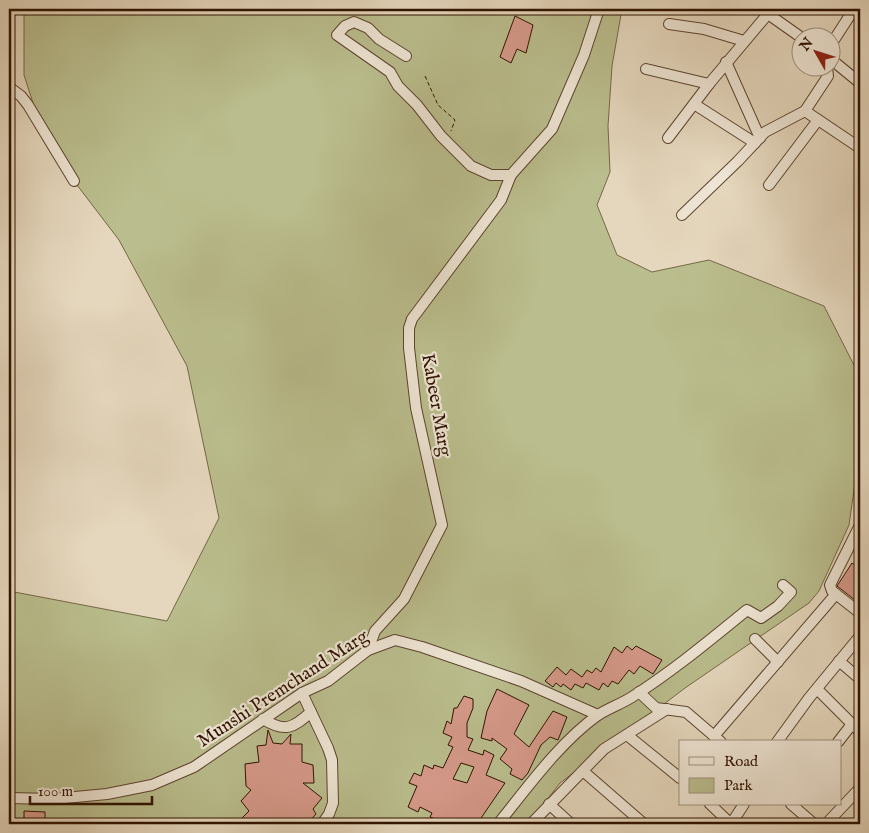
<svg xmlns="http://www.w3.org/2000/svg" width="869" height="833" font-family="'IM FELL English',serif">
	<rect width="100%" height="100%" fill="#e5d7bd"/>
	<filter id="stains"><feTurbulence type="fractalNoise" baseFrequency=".004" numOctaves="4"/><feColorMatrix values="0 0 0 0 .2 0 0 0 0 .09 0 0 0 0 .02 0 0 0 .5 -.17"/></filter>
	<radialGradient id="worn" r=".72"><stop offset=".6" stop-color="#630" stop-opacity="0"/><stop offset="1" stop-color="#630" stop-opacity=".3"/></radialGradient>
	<path fill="#babd8d" stroke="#756846" d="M 24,9 L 622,9 L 612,66 L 608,126 L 610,172 L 597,205 L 617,255 L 652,272 L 709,260 L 824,306 L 860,377 L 860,448 L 849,525 L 819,591 L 809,603 L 685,688 L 560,783 L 528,824 L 9,824 L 9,591 L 167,621 L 219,518 L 187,366 L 119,240 L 77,185 L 42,131 L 24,75 Z"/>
	<g fill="#d59989" stroke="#301300" fill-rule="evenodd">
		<path d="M 515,16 L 533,25 L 526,53 L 517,49 L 511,63 L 500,57 Z"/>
		<path d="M 852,563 L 860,569 L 860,604 L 837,586 Z"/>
		<path d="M 627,646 L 632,650 L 636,646 L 662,660 L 653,674 L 640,666 L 634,674 L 629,670 L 618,684 L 612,681 L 608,687 L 603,683 L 599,690 L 586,683 L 583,688 L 575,684 L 571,690 L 563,684 L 561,687 L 556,683 L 553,687 L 545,681 L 557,667 L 566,675 L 571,669 L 582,677 L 587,670 L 592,673 L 596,668 L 601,672 L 614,647 L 622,653 Z"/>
		<path d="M 497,689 L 529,705 L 514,734 L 529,747 L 553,711 L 567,717 L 558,740 L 550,737 L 541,745 L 528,773 L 522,780 L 510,774 L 512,769 L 500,759 L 507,749 L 492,738 L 492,741 L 481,738 L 487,711 Z"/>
		<path d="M 464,696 L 473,699 L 473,708 L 467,723 L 467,737 L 473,739 L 468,750 L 483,755 L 484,750 L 494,755 L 486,775 L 505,783 L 477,824 L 447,824 L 430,817 L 432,813 L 420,807 L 418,812 L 408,807 L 417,786 L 409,783 L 414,773 L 421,776 L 424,765 L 433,769 L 434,765 L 443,768 L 453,747 L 448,745 L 452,737 L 443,733 L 447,721 L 451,724 L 454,708 L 457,708 ZM 461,763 L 474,767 L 467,783 L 453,779 Z"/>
		<path d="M 268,730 L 273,743 L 282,744 L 291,734 L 290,744 L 302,744 L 302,762 L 313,765 L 314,783 L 303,783 L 322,798 L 313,809 L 316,814 L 307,824 L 236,824 L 249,811 L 241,801 L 251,790 L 246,786 L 245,764 L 259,762 L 257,746 L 266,745 Z"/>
		<path d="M 24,811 L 45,812 L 45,824 L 24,824 Z"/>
	</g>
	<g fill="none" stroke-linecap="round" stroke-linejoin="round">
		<defs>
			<g id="minor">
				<path d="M 768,14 L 802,38"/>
				<path d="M 669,24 L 704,29 L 744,41"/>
				<path d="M 832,43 L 854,9"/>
				<path d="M 406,56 L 379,39 L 368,28 L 354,22 L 345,26 L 337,35 L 390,72 L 398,86 L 417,105 L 441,136 L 471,166 L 491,175 L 511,175 L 552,129 L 584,55 L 599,9"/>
				<path d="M 832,60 L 860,83"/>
				<path d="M 726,62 L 760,138"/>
				<path d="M 827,68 L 828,76 L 805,111 L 860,148"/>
				<path d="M 646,69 L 709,84"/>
				<path d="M 9,87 L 21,96 L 28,105 L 74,181"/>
				<path d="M 694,104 L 755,143"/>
				<path d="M 668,138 L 709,84 L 772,9"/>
				<path d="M 769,185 L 818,120"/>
				<path d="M 682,215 L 738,161 L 765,132 L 805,111"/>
				<path d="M 860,525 L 830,585 L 832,591 L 860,613"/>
				<path d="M 755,639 L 778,662"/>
				<path d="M 368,650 L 375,631 L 404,599 L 442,525 L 416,408 L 409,348 L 409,328 L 412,319 L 501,200 L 511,175"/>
				<path d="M 839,661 L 860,679"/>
				<path d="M 817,689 L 860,732"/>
				<path d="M 639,692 L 656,708 L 686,712 L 721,742"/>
				<path d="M 302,693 L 328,748 L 332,760 L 333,803 L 329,814 L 322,824"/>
				<path d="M 263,719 C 285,733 293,728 311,712"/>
				<path d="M 627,735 L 680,778"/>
				<path d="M 714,736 L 836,594"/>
				<path d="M 777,742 L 809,698 L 860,636"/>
				<path d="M 838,742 L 852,724"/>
				<path d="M 583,771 L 644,824"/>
				<path d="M 9,798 L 54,799 L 107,794 L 152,785 L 194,767 L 302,693 L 328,681 L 368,650 L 395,640 L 422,647 L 521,681 L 598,715"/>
				<path d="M 549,804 L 571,824"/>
				<path d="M 710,804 L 731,824"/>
				<path d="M 791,804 L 814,824"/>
				<path d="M 173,824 L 174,824"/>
				<path d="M 498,824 C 527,788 560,742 598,715 C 609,708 621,704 632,697 C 673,671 710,640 747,610 L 761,618 L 778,606 L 791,592 L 783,585"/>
				<path d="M 531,824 L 604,749 L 667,709"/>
				<path d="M 731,824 L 744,804"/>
				<path d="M 826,824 L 860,788"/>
			</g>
		</defs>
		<use href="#minor" stroke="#5d442f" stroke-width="12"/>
		<path stroke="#301300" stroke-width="1" stroke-dasharray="4 2.5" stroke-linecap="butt" d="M 425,76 L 438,105 L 455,120 L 451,131"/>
		<use href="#minor" stroke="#eee5d4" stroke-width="10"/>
	</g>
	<g text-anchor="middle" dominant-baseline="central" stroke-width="4.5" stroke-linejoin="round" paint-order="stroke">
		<g font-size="19" fill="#301300" stroke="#eee5d4">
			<text transform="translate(436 405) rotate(80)">Kabeer Marg</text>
			<text transform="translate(283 689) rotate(-33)">Munshi Premchand Marg</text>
		</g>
	</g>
	<rect width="869" height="833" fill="none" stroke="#e5d7bd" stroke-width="30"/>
	<rect x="10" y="10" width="849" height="813" fill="none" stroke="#301300" stroke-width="2.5"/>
	<rect x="15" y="15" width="839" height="803" fill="none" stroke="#301300"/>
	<rect x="679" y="740" width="162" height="65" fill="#eee5d4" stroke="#a2917f"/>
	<rect x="689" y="757" width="25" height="8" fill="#eee5d4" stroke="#a2917f"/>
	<text x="724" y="766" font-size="15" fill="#301300">Road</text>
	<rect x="689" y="778" width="25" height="15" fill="#babd8d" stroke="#a2917f"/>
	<text x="724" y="790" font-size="15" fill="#301300">Park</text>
	<g transform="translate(816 52) rotate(309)"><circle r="24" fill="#eee5d4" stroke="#a2917f"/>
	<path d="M0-4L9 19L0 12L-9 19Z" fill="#8f2418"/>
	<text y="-8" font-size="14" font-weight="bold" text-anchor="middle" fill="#301300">N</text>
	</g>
	<path d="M30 796v8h122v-8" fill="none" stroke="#301300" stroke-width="2.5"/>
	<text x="38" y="796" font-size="15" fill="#301300" stroke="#eee5d4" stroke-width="4" paint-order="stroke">100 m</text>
	<rect width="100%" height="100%" filter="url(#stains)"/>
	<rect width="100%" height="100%" fill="url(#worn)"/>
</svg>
